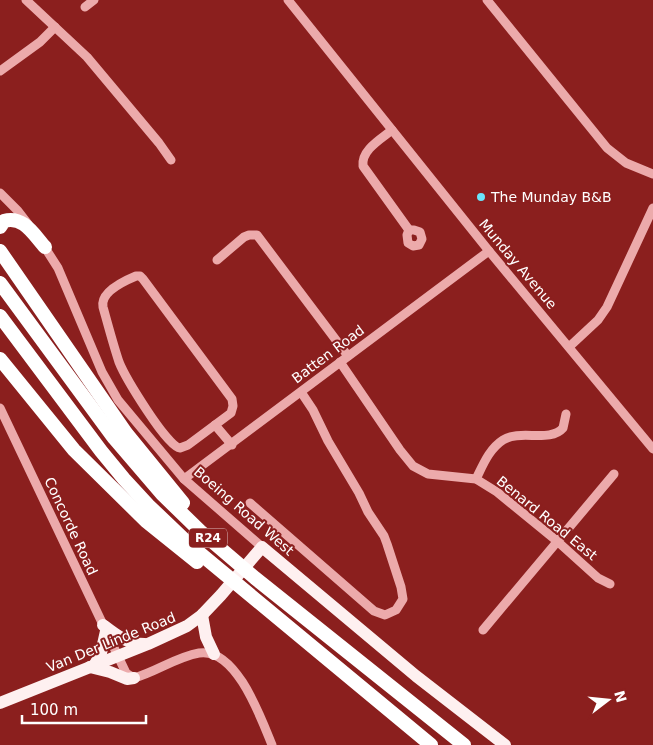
<svg xmlns="http://www.w3.org/2000/svg" width="653" height="745" font-family="'DejaVu Sans',sans-serif">
	<rect width="100%" height="100%" fill="#8b1f1e"/>
	<g fill="none" stroke-linecap="round" stroke-linejoin="round">
		<g stroke="#ecaaab" stroke-width="9">
			<path d="M 26,0 L 87,57 L 159,143 L 171,160"/>
			<path d="M 288,0 L 489,251 L 653,449"/>
			<path d="M 487,0 L 607,148 L 626,163 L 653,174"/>
			<path d="M 85,7 L 94,0"/>
			<path d="M 0,71 L 40,42 L 55,27"/>
			<path d="M 392,130 C 381,139 361,150 363,166 L 409,230"/>
			<path d="M 0,193 L 18,211 L 28,224"/>
			<path d="M 409,230 L 414,230 L 420,232 L 422,239 L 419,245 L 413,246 L 408,243 L 407,235 Z"/>
			<path d="M 42,243 L 58,268 L 102,372 L 118,400 L 184,479 L 262,547"/>
			<path d="M 217,260 L 244,237 L 249,235 L 257,235 L 348,356"/>
			<path d="M 136,276 L 140,276 L 143,279 L 232,399 L 233,406 L 231,413 L 188,445 L 180,448 C 167,447 125,377 119,362 C 113,344 108,325 103,307 C 100,292 124,281 136,276 Z"/>
			<path d="M 569,347 L 598,320 L 607,307 L 653,208"/>
			<path d="M 340,362 L 400,450 L 413,466 L 428,474 L 476,479 L 497,492 L 557,541 L 598,578 L 610,584"/>
			<path d="M 0,408 L 126,673 L 134,678 C 156,672 176,657 199,653 C 236,647 261,718 272,745"/>
			<path d="M 215,425 L 232,445"/>
			<path d="M 184,479 L 489,251"/>
			<path d="M 476,479 C 483,465 489,449 503,440 C 520,429 550,443 563,428 L 566,414"/>
			<path d="M 250,503 L 374,611 L 385,615 L 396,610 L 403,599 L 401,587 L 387,544 L 384,536 L 368,512 L 359,493 L 328,441 L 313,410 L 301,392"/>
			<path d="M 483,630 L 614,474"/>
		</g>
		<g stroke="#fef0f0" stroke-width="12">
			<path d="M 202,615 L 206,637 L 214,654"/>
			<path d="M 103,625 C 116,635 127,644 145,644"/>
			<path d="M 94,666 L 101,653 L 106,631"/>
			<path d="M 90,667 L 110,672 L 127,679 L 134,678"/>
			<path d="M 0,703 L 148,644 L 187,626 L 202,615 L 221,595 L 262,547 L 416,676 L 505,745"/>
		</g>
		<g stroke="#fff" stroke-width="14">
			<path d="M 0,227 L 4,221 C 23,215 34,235 45,247"/>
			<path d="M 0,251 L 126,433 L 183,503"/>
			<path d="M 0,283 L 114,438 L 162,494 L 200,531 L 255,578 L 464,745"/>
			<path d="M 0,316 L 101,451 L 124,479 L 148,505 L 191,546 L 431,745"/>
			<path d="M 0,359 L 74,450 L 146,521 L 197,562"/>
		</g>
	</g>
	<circle fill="#6ae4fa" stroke="#8b1f1e" stroke-width="2" cx="481" cy="197" r="5"/>
	<g text-anchor="middle" dominant-baseline="central" stroke-width="4" stroke-linejoin="round" paint-order="stroke">
		<rect fill="#8b1f1e" stroke="#dcbcbc" stroke-width="1" x="189" y="528.5" width="38" height="19" rx="4"/>
		<g font-size="12" font-weight="bold" fill="#fff">
			<text x="208" y="538">R24</text>
		</g>
		<g font-size="14" fill="#fff" stroke="#8b1f1e" text-anchor="start">
			<text x="491" y="197">The Munday B&amp;B</text>
		</g>
		<g font-size="14" fill="#fff" stroke="#8b1f1e">
			<text transform="translate(518 264) rotate(50)">Munday Avenue</text>
			<text transform="translate(328 354) rotate(-37)">Batten Road</text>
			<text transform="translate(244 511) rotate(41)">Boeing Road West</text>
			<text transform="translate(547 518) rotate(39)">Benard Road East</text>
			<text transform="translate(71 526) rotate(65)">Concorde Road</text>
			<text transform="translate(111 642) rotate(-22)">Van Der Linde Road</text>
		</g>
	</g>
	<g transform="translate(608 700) rotate(74)" stroke="#8b1f1e" stroke-width="4" paint-order="stroke">
	<path d="M0-4L9 19L0 12L-9 19Z" fill="#ffffff"/>
	<text y="-8" font-size="14" font-weight="bold" text-anchor="middle" fill="#ffffff">N</text>
	</g>
	<path d="M22 715v8h124v-8" fill="none" stroke="#ffffff" stroke-width="2.5"/>
	<text x="30" y="715" font-size="15" fill="#ffffff" stroke="#8b1f1e" stroke-width="4" paint-order="stroke">100 m</text>
</svg>
